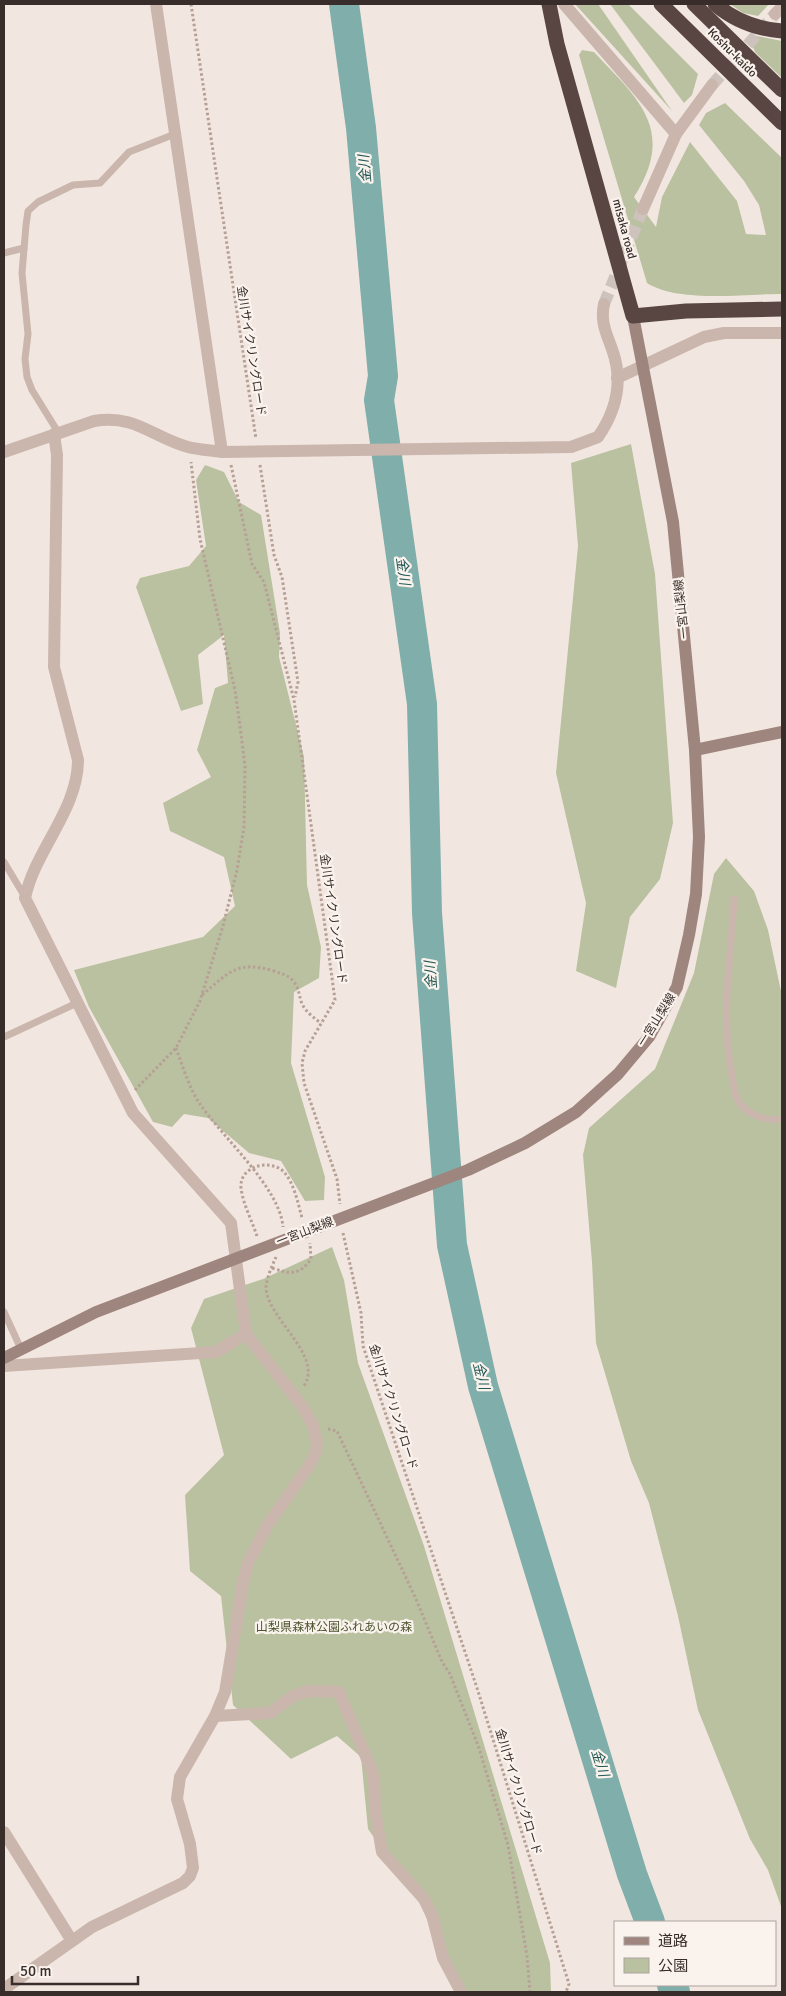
<svg xmlns="http://www.w3.org/2000/svg" width="786" height="1996" font-family="Signika,'Noto Sans JP',sans-serif">
	<rect width="100%" height="100%" fill="#f2e7e0"/>
	<g fill="#bac1a0">
		<path d="M 575,4 L 598,4 L 672,111 Z"/>
		<path d="M 610,4 L 628,4 L 698,74 L 692,95 L 684,103 Z"/>
		<path d="M 730,4 L 769,4 L 758,16 L 743,13 Z"/>
		<path d="M 752,35 L 782,41 L 782,78 L 755,52 L 749,37 Z"/>
		<path d="M 582,50 L 594,52 C 638,99 677,130 634,197 L 656,227 L 662,197 L 690,142 L 737,201 L 746,234 L 766,235 L 759,205 L 744,181 L 699,125 L 706,113 L 725,103 L 782,158 L 782,294 C 744,294 678,303 647,283 L 579,55 Z"/>
		<path d="M 631,444 L 655,574 L 673,823 L 660,879 L 630,917 L 616,988 L 576,971 L 586,903 L 556,773 L 578,546 L 571,463 Z"/>
		<path d="M 205,465 L 224,472 L 239,502 L 261,515 L 280,633 L 279,657 L 304,757 L 307,885 L 321,947 L 319,978 L 294,992 L 291,1063 L 325,1177 L 324,1200 L 305,1201 L 281,1161 L 249,1153 L 208,1118 L 184,1114 L 172,1127 L 153,1122 L 89,1007 L 74,970 L 203,937 L 235,906 L 224,857 L 170,831 L 163,803 L 211,777 L 197,750 L 215,688 L 228,683 L 224,635 L 198,655 L 203,704 L 181,711 L 136,587 L 140,578 L 189,566 L 206,546 L 196,480 Z"/>
		<path d="M 726,858 L 754,891 L 768,930 L 782,996 L 782,1909 L 768,1870 L 750,1839 L 698,1710 L 678,1616 L 649,1503 L 631,1461 L 596,1343 L 592,1262 L 583,1155 L 589,1128 L 655,1069 L 694,973 L 714,874 Z"/>
		<path d="M 332,1247 L 344,1280 L 358,1363 L 424,1546 L 550,1963 L 551,1992 L 459,1992 L 419,1901 L 368,1829 L 361,1757 L 337,1736 L 291,1759 L 233,1705 L 221,1596 L 190,1571 L 185,1495 L 224,1455 L 191,1328 L 204,1299 L 263,1279 Z"/>
	</g>
	<g fill="none" stroke-linecap="round" stroke-linejoin="round">
		<g stroke="#80aeaa" stroke-width="30">
			<path d="M 344,4 L 361,128 L 383,376 L 379,400 L 422,704 L 427,913 L 452,1245 L 483,1386 L 632,1874 L 650,1922"/>
			<path d="M 672,1985 L 675,1992"/>
		</g>
		<g stroke="#cdc2bc" stroke-width="12" stroke-dasharray="12 6" stroke-linecap="butt">
			<path d="M 712,85 L 775,14"/>
			<path d="M 604,304 L 643,209"/>
		</g>
		<g stroke="#b6a096" stroke-width="3" stroke-dasharray="2.5 2.5" stroke-linecap="butt">
			<path d="M 191,4 L 256,439"/>
			<path d="M 231,465 L 252,564 L 264,582 L 294,700 L 335,1000 L 305,1051 L 302,1063 L 304,1083 L 337,1179 L 340,1204"/>
			<path d="M 260,465 L 274,555 L 282,577 L 298,682 L 295,697"/>
			<path d="M 202,995 C 230,972 236,960 274,971 C 282,974 289,975 294,982 C 299,988 299,996 302,1004 C 306,1012 314,1018 321,1023"/>
			<path d="M 176,1048 C 183,1067 189,1088 200,1104 C 223,1138 280,1188 283,1227"/>
			<path d="M 135,1090 L 176,1048 L 200,1001 L 223,926 L 237,870 L 244,827 L 245,766 L 240,726 L 235,690 L 200,539 L 191,462"/>
			<path d="M 343,1233 L 361,1313 L 363,1346 L 477,1688 L 569,1984 L 566,1992"/>
			<path d="M 257,1236 C 252,1221 243,1204 241,1188 C 239,1166 270,1158 284,1172 C 294,1183 298,1203 302,1218"/>
			<path d="M 276,1257 C 272,1266 267,1277 266,1287 C 266,1318 326,1357 303,1387"/>
			<path d="M 272,1268 C 290,1274 299,1276 311,1259 L 310,1243"/>
			<path d="M 328,1429 L 337,1431 L 416,1599 L 442,1662 L 450,1674 L 479,1748 L 508,1845 L 527,1956 L 530,1992"/>
		</g>
		<g stroke="#cab6ac" stroke-width="7">
			<path d="M 4,253 L 24,248"/>
			<path d="M 58,432 L 32,390 L 27,377 L 25,359 L 28,334 L 22,273 L 26,225 L 28,211 L 38,202 L 73,185 L 100,183 L 129,152 L 175,134"/>
			<path d="M 4,862 L 25,897"/>
			<path d="M 734,899 C 731,958 720,1017 732,1075 C 733,1083 734,1091 737,1098 C 744,1115 766,1121 782,1119"/>
			<path d="M 4,1037 L 77,1003"/>
			<path d="M 4,1312 L 21,1349"/>
		</g>
		<g stroke="#cab6ac" stroke-width="12">
			<path d="M 156,4 L 222,452"/>
			<path d="M 564,4 L 676,134"/>
			<path d="M 775,14 L 782,7"/>
			<path d="M 643,209 L 676,134 L 712,85"/>
			<path d="M 617,378 L 704,337 L 724,333 L 782,333"/>
			<path d="M 4,452 L 94,421 C 135,414 152,437 188,447 C 199,450 211,450 222,452 L 571,447 L 598,437 C 616,411 623,382 613,352 C 607,334 600,323 604,304"/>
			<path d="M 4,1366 L 216,1352 L 246,1334"/>
			<path d="M 215,1716 L 270,1713 L 293,1696 L 308,1691 L 339,1692 L 374,1776 L 375,1811 L 382,1852 L 424,1899 L 432,1915 L 443,1958 L 461,1992"/>
			<path d="M 4,1832 L 72,1941"/>
			<path d="M 4,1989 L 92,1927 L 183,1883 L 190,1876 L 193,1868 L 190,1844 L 177,1799 L 180,1777 L 215,1716 L 225,1692 L 243,1583 L 248,1563 L 267,1526 L 311,1463 L 316,1451 L 317,1441 L 313,1425 L 302,1406 L 246,1334 L 231,1223 L 133,1113 L 25,898 C 35,850 78,810 78,760 L 54,667 L 57,455 L 54,434"/>
		</g>
		<g stroke="#9e857d" stroke-width="12">
			<path d="M 695,750 L 782,732"/>
			<path d="M 4,1358 L 96,1312 L 468,1170 L 525,1143 L 576,1112 L 618,1074 L 649,1037 L 677,987 L 689,935 L 696,894 L 699,837 L 695,750 L 673,522 L 633,316"/>
		</g>
		<g stroke="#594642" stroke-width="15">
			<path d="M 549,4 L 557,44 L 633,316 L 686,311 L 782,309"/>
			<path d="M 661,4 L 782,123"/>
			<path d="M 694,4 L 782,90"/>
			<path d="M 715,4 C 735,21 756,29 782,31"/>
		</g>
	</g>
	<g text-anchor="middle" dominant-baseline="central" stroke-width="4.5" stroke-linejoin="round" paint-order="stroke">
		<g font-size="12" fill="#382d2a" stroke="#faf2ec">
			<text transform="translate(732 53) rotate(45)">Koshu-kaido</text>
			<text transform="translate(624 229) rotate(75)">misaka road</text>
			<text transform="translate(251 351) rotate(81)">金川サイクリングロード</text>
			<text transform="translate(682 609) rotate(-96)">一宮山梨線</text>
			<text transform="translate(333 919) rotate(82)">金川サイクリングロード</text>
			<text transform="translate(657 1020) rotate(-58)">一宮山梨線</text>
			<text transform="translate(305 1232) rotate(-21)">一宮山梨線</text>
			<text transform="translate(393 1407) rotate(72)">金川サイクリングロード</text>
			<text transform="translate(518 1792) rotate(73)">金川サイクリングロード</text>
		</g>
		<g font-size="12" fill="#4c552f" stroke="#faf2ec">
			<text x="334" y="1627">山梨県森林公園ふれあいの森</text>
		</g>
		<g font-size="14" font-style="italic" fill="#215855" stroke="#faf2ec">
			<text transform="translate(365 169) rotate(-95)">金川</text>
			<text transform="translate(403 571) rotate(82)">金川</text>
			<text transform="translate(431 975) rotate(-94)">金川</text>
			<text transform="translate(481 1376) rotate(76)">金川</text>
			<text transform="translate(600 1763) rotate(73)">金川</text>
		</g>
	</g>
	<rect width="786" height="1996" fill="none" stroke="#382d2a" stroke-width="10"/>
	<rect x="614" y="1921" width="162" height="65" fill="#faf2ec" stroke="#aca39e"/>
	<rect x="624" y="1937" width="25" height="8" fill="#9e857d" stroke="#aca39e"/>
	<text x="658" y="1946" font-size="15" fill="#382d2a">道路</text>
	<rect x="624" y="1958" width="25" height="15" fill="#bac1a0" stroke="#aca39e"/>
	<text x="658" y="1971" font-size="15" fill="#382d2a">公園</text>
	<path d="M12 1976v8h126v-8" fill="none" stroke="#382d2a" stroke-width="2.5"/>
	<text x="20" y="1976" font-size="15" fill="#382d2a" stroke="#faf2ec" stroke-width="4" paint-order="stroke">50 m</text>
</svg>
